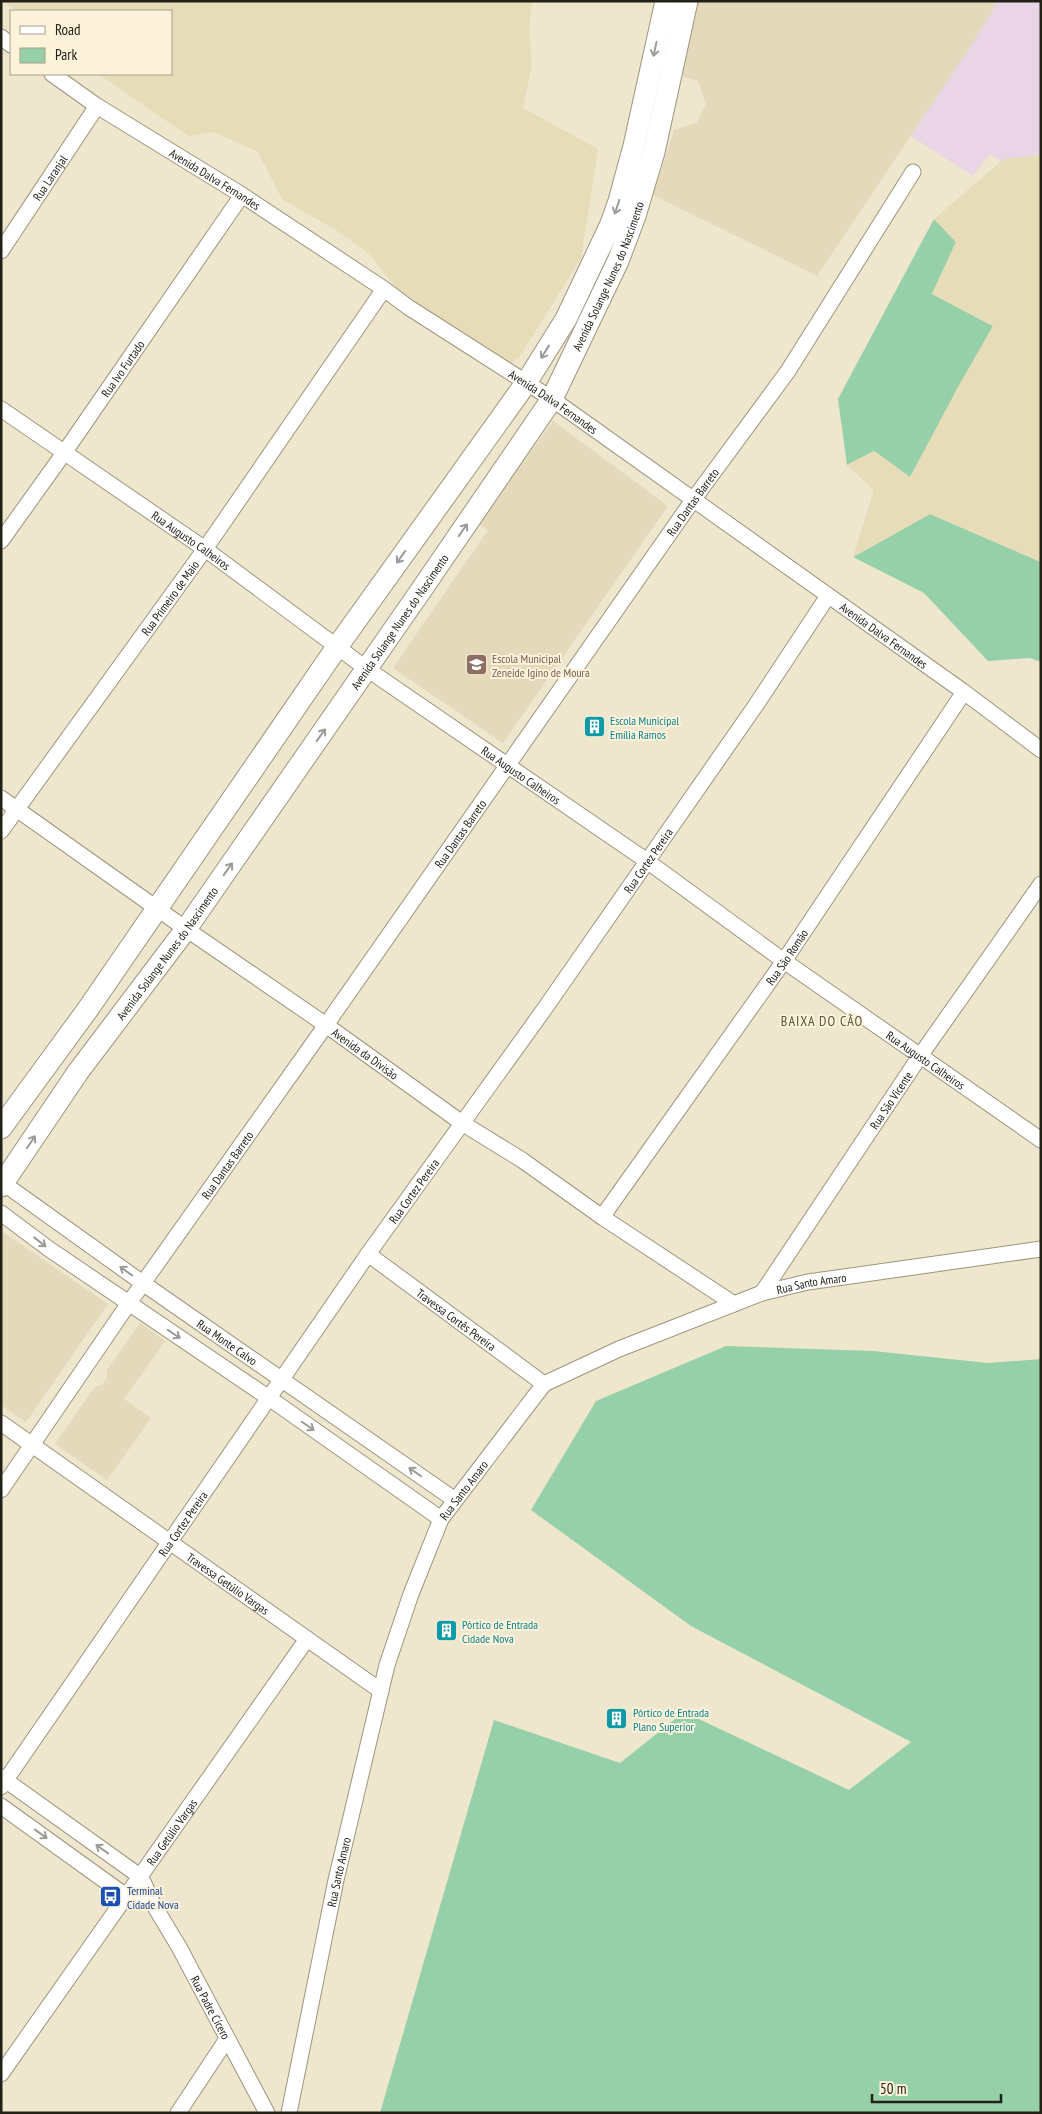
<svg xmlns="http://www.w3.org/2000/svg" width="1042" height="2114" font-family="'PT Sans Narrow',sans-serif">
	<rect width="100%" height="100%" fill="#eee6cd"/>
	<path fill="#e9d5e5" d="M 998,1 L 1041,1 L 1041,191 L 990,154 L 973,176 L 911,136 Z"/>
	<g fill="#e4d9ba">
		<path d="M 697,1 L 998,1 L 971,46 L 817,276 L 653,195 L 674,130 L 697,122 L 706,104 L 698,81 L 682,76 Z"/>
		<path d="M 553,421 L 668,506 L 503,743 L 393,668 L 488,530 L 479,524 Z"/>
		<path d="M 1,1231 L 108,1304 L 26,1422 L 1,1405 Z"/>
		<path d="M 140,1323 L 165,1341 L 124,1399 L 151,1418 L 107,1480 L 55,1444 L 94,1388 L 103,1384 L 107,1378 L 107,1370 Z"/>
	</g>
	<g fill="#95d0a8">
		<path d="M 934,219 L 956,242 L 932,294 L 993,326 L 910,477 L 874,451 L 847,465 L 838,399 Z"/>
		<path d="M 930,514 L 1041,562 L 1041,662 L 1030,658 L 988,661 L 924,593 L 853,557 Z"/>
		<path d="M 726,1346 L 873,1351 L 988,1363 L 1041,1359 L 1041,2113 L 380,2113 L 494,1720 L 620,1763 L 684,1712 L 849,1790 L 911,1742 L 691,1626 L 531,1510 L 596,1401 Z"/>
	</g>
	<g fill="#e6dcb7">
		<path d="M 3,1 L 532,1 L 529,30 L 532,65 L 523,108 L 598,149 L 581,258 L 520,356 L 505,368 L 409,304 L 369,254 L 336,230 L 282,199 L 258,152 L 214,132 L 189,136 L 98,74 L 171,74 L 171,11 L 17,11 Z"/>
		<path d="M 1039,155 L 1041,158 L 1041,562 L 930,514 L 853,557 L 874,490 L 847,465 L 874,451 L 910,477 L 959,385 L 993,326 L 932,294 L 956,242 L 934,219 L 1004,159 Z"/>
	</g>
	<g fill="none" stroke-linecap="round" stroke-linejoin="round">
		<defs>
			<g id="street">
				<path d="M 1,37 L 11,45"/>
				<path id="s1" d="M 52,74 L 97,106 L 242,195 L 384,289 L 408,307 L 552,399 L 964,692 L 1041,750"/>
				<path id="s2" d="M 1,251 L 97,106"/>
				<path id="s3" d="M 1,409 L 205,549 L 367,669 L 647,861 L 784,961 L 1041,1140"/>
				<path id="s4" d="M 1,541 L 64,453 L 242,195"/>
				<path id="s5" d="M 1,798 L 186,929 L 326,1025 L 462,1123 L 522,1160 L 602,1217 L 734,1304"/>
				<path id="s6" d="M 1,831 L 205,549 L 384,289"/>
				<path id="s7" d="M 3,1183 L 144,1284 L 455,1500"/>
				<path d="M 1,1213 L 49,1249 L 269,1398 L 441,1519"/>
				<path id="s8" d="M 602,1217 L 784,961 L 964,692"/>
				<path id="s9" d="M 368,1254 L 544,1384"/>
				<path id="s10" d="M 762,1293 L 920,1056 L 1041,884"/>
				<path id="s11" d="M 1,1423 L 381,1691"/>
				<path id="s12" d="M 1,1490 L 129,1303 L 326,1025 L 693,500 L 788,371 L 913,172"/>
				<path id="s13" d="M 1,1777 L 141,1877 L 152,1902 L 179,1947 L 267,2113"/>
				<path id="s14" d="M 1,1787 L 368,1254 L 543,1011 L 756,705 L 828,596"/>
				<path d="M 1,1806 L 126,1896 L 152,1902"/>
				<path id="s15" d="M 1,2074 L 307,1639"/>
				<path d="M 178,2113 L 227,2039"/>
				<path id="s16" d="M 289,2113 L 336,1880 L 387,1665 L 411,1594 L 441,1519 L 544,1384 L 619,1349 L 762,1293 L 808,1282 L 1041,1249"/>
			</g>
			<g id="secondary">
				<path d="M 1,1128 L 88,1009 L 337,647 L 526,383 L 566,319 L 611,224 L 619,201 L 634,146 L 666,1"/>
				<path id="s17" d="M 1,1186 L 78,1072 L 186,929 L 424,586 L 552,399 L 618,261 L 635,216 L 654,152 L 687,1"/>
			</g>
		</defs>
		<use href="#street" stroke="#9d957d" stroke-width="17"/>
		<use href="#secondary" stroke="#9d957d" stroke-width="23"/>
		<use href="#street" stroke="#fff" stroke-width="15"/>
		<use href="#secondary" stroke="#fff" stroke-width="21"/>
	</g>
	<defs><path id="oneway-shaft" d="M-6 0H5M1.5-3L5.5 0L1.5 3" fill="none" stroke-width="1.6" stroke-linecap="round" stroke-linejoin="round" transform="scale(1.25)"/></defs>
	<g stroke="#9c9b97">
		<use href="#oneway-shaft" transform="translate(655 49) rotate(102)"/>
		<use href="#oneway-shaft" transform="translate(617 207) rotate(108)"/>
		<use href="#oneway-shaft" transform="translate(545 352) rotate(122)"/>
		<use href="#oneway-shaft" transform="translate(463 530) rotate(-55)"/>
		<use href="#oneway-shaft" transform="translate(401 557) rotate(126)"/>
		<use href="#oneway-shaft" transform="translate(321 735) rotate(-55)"/>
		<use href="#oneway-shaft" transform="translate(228 869) rotate(-55)"/>
		<use href="#oneway-shaft" transform="translate(31 1142) rotate(-56)"/>
		<use href="#oneway-shaft" transform="translate(40 1242) rotate(38)"/>
		<use href="#oneway-shaft" transform="translate(126 1271) rotate(-144)"/>
		<use href="#oneway-shaft" transform="translate(174 1334) rotate(34)"/>
		<use href="#oneway-shaft" transform="translate(308 1426) rotate(35)"/>
		<use href="#oneway-shaft" transform="translate(415 1472) rotate(-145)"/>
		<use href="#oneway-shaft" transform="translate(41 1834) rotate(36)"/>
		<use href="#oneway-shaft" transform="translate(102 1849) rotate(-144)"/>
	</g>
	<defs>
		<symbol id="school-square" viewBox="-11 -11 22 22"><rect x="-9" y="-9" width="18" height="18" rx="4" fill="#8d6e63" stroke="#fcf3da"/><path d="M0-5L7-2L0 1L-7-2ZM-4 1L0 2.5L4 1V4Q0 6-4 4Z" fill="#fff"/></symbol>
		<symbol id="building-square" viewBox="-11 -11 22 22"><rect x="-9" y="-9" width="18" height="18" rx="4" fill="#0f9aa8" stroke="#fcf3da"/><path d="M-4-6H4V6H1V3H-1V6H-4ZM-2.5-4.3h1.7v1.8h-1.7ZM.8-4.3h1.7v1.8H.8ZM-2.5-1h1.7V.8h-1.7ZM.8-1h1.7V.8H.8Z" fill="#fff"/></symbol>
		<symbol id="bus-square" viewBox="-11 -11 22 22"><rect x="-9" y="-9" width="18" height="18" rx="4" fill="#1a4fb4" stroke="#fcf3da"/><path d="M-5-6H5V4H4V6H2V4H-2V6H-4V4H-5ZM-3.5-4V0h7V-4ZM-3.5 1.2v1.5H-2V1.2ZM2 1.2v1.5H3.5V1.2Z" fill="#fff"/></symbol>
	</defs>
	<g fill-rule="evenodd">
		<use href="#school-square" x="464" y="652" width="25" height="25"/>
		<use href="#building-square" x="582" y="714" width="25" height="25"/>
		<use href="#building-square" x="434" y="1618" width="25" height="25"/>
		<use href="#building-square" x="604" y="1706" width="25" height="25"/>
		<use href="#bus-square" x="98" y="1884" width="25" height="25"/>
	</g>
	<g text-anchor="middle" dominant-baseline="central" stroke-width="4" stroke-linejoin="round" paint-order="stroke">
		<g font-size="12" fill="#232017" stroke="#fcf3da">
			<text stroke="none"><textPath href="#s2" startOffset="88">Rua Laranjal</textPath></text>
			<text stroke="none"><textPath href="#s1" startOffset="194">Avenida Dalva Fernandes</textPath></text>
			<text stroke="none"><textPath href="#s17" startOffset="1096">Avenida Solange Nunes do Nascimento</textPath></text>
			<text stroke="none"><textPath href="#s4" startOffset="211">Rua Ivo Furtado</textPath></text>
			<text stroke="none"><textPath href="#s1" startOffset="599">Avenida Dalva Fernandes</textPath></text>
			<text stroke="none"><textPath href="#s12" startOffset="1206">Rua Dantas Barreto</textPath></text>
			<text stroke="none"><textPath href="#s3" startOffset="231">Rua Augusto Calheiros</textPath></text>
			<text stroke="none"><textPath href="#s6" startOffset="288">Rua Primeiro de Maio</textPath></text>
			<text stroke="none"><textPath href="#s17" startOffset="691">Avenida Solange Nunes do Nascimento</textPath></text>
			<text stroke="none"><textPath href="#s1" startOffset="1004">Avenida Dalva Fernandes</textPath></text>
			<text stroke="none"><textPath href="#s3" startOffset="636">Rua Augusto Calheiros</textPath></text>
			<text stroke="none"><textPath href="#s12" startOffset="801">Rua Dantas Barreto</textPath></text>
			<text stroke="none"><textPath href="#s14" startOffset="1130">Rua Cortez Pereira</textPath></text>
			<text stroke="none"><textPath href="#s17" startOffset="286">Avenida Solange Nunes do Nascimento</textPath></text>
			<text stroke="none"><textPath href="#s8" startOffset="319">Rua São Romão</textPath></text>
			<text stroke="none"><textPath href="#s5" startOffset="445">Avenida da Divisão</textPath></text>
			<text stroke="none"><textPath href="#s3" startOffset="1131">Rua Augusto Calheiros</textPath></text>
			<text stroke="none"><textPath href="#s10" startOffset="232">Rua São Vicente</textPath></text>
			<text stroke="none"><textPath href="#s12" startOffset="396">Rua Dantas Barreto</textPath></text>
			<text stroke="none"><textPath href="#s14" startOffset="725">Rua Cortez Pereira</textPath></text>
			<text stroke="none"><textPath href="#s16" startOffset="1071">Rua Santo Amaro</textPath></text>
			<text stroke="none"><textPath href="#s9" startOffset="110">Travessa Cortês Pereira</textPath></text>
			<text stroke="none"><textPath href="#s7" startOffset="275">Rua Monte Calvo</textPath></text>
			<text stroke="none"><textPath href="#s16" startOffset="651">Rua Santo Amaro</textPath></text>
			<text stroke="none"><textPath href="#s14" startOffset="320">Rua Cortez Pereira</textPath></text>
			<text stroke="none"><textPath href="#s11" startOffset="278">Travessa Getúlio Vargas</textPath></text>
			<text stroke="none"><textPath href="#s15" startOffset="296">Rua Getúlio Vargas</textPath></text>
			<text stroke="none"><textPath href="#s16" startOffset="246">Rua Santo Amaro</textPath></text>
			<text stroke="none"><textPath href="#s13" startOffset="320">Rua Padre Cícero</textPath></text>
		</g>
		<g font-size="12" fill="#785e54" stroke="#fcf3da" text-anchor="start">
			<text x="492" y="658">Escola Municipal<tspan x="492" dy="14">Zeneide Igino de Moura</tspan></text>
		</g>
		<g font-size="12" fill="#0d838f" stroke="#fcf3da" text-anchor="start">
			<text x="610" y="720">Escola Municipal<tspan x="610" dy="14">Emília Ramos</tspan></text>
			<text x="462" y="1624">Pórtico de Entrada<tspan x="462" dy="14">Cidade Nova</tspan></text>
			<text x="633" y="1712">Pórtico de Entrada<tspan x="633" dy="14">Plano Superior</tspan></text>
		</g>
		<g font-size="12" fill="#164399" stroke="#fcf3da" text-anchor="start">
			<text x="127" y="1890">Terminal<tspan x="127" dy="14">Cidade Nova</tspan></text>
		</g>
		<g font-size="14" letter-spacing="1" fill="#5a533d" stroke="#fcf3da">
			<text x="822" y="1021">BAIXA DO CÃO</text>
		</g>
	</g>
	<rect width="1042" height="2114" fill="none" stroke="#232017" stroke-width="5"/>
	<rect x="10" y="10" width="162" height="65" fill="#fcf3da" stroke="#a59f8c"/>
	<rect x="20" y="26" width="25" height="8" fill="#ffffff" stroke="#a59f8c"/>
	<text x="55" y="35" font-size="15" fill="#232017">Road</text>
	<rect x="20" y="48" width="25" height="15" fill="#95d0a8" stroke="#a59f8c"/>
	<text x="55" y="60" font-size="15" fill="#232017">Park</text>
	<path d="M872 2094v8h129v-8" fill="none" stroke="#232017" stroke-width="2.5"/>
	<text x="880" y="2094" font-size="15" fill="#232017" stroke="#fcf3da" stroke-width="4" paint-order="stroke">50 m</text>
</svg>
